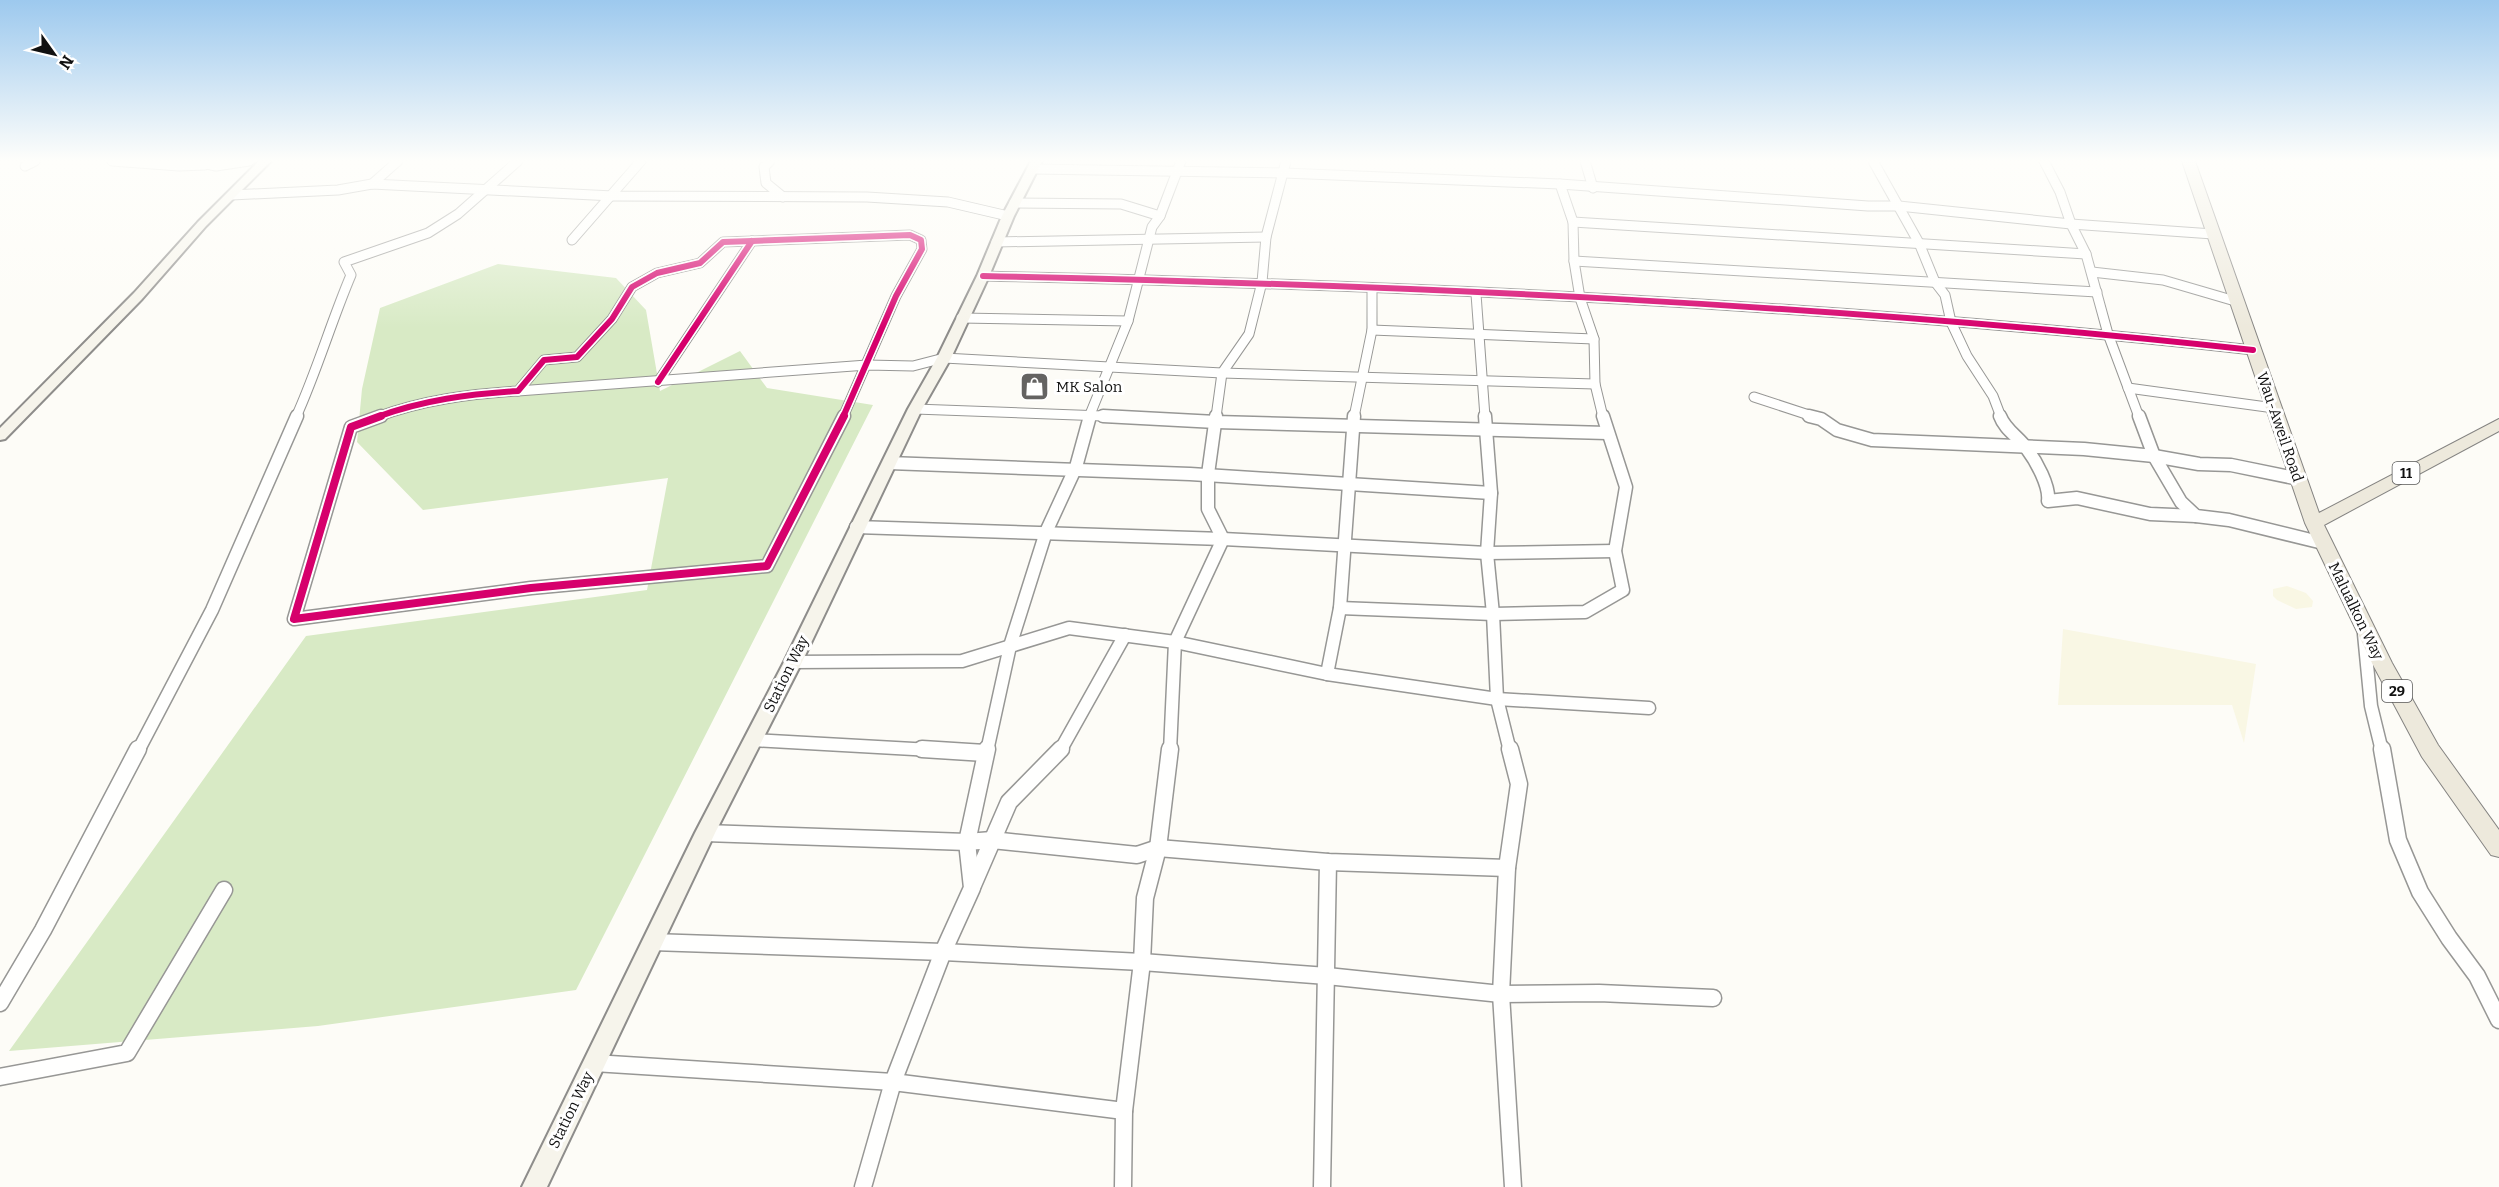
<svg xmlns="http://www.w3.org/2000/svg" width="2499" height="1187" font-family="Bitter,serif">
	<rect width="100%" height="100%" fill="#fdfcf7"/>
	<g fill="#f9f7e4">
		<path d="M 2287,586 L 2306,593 L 2313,601 L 2312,607 L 2296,609 L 2277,600 L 2273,596 L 2273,589 Z"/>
		<path d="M 2063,629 L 2256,664 L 2244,743 L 2232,705 L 2058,705 Z"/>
	</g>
	<path fill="#d8eac5" d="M 498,264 L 616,278 L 646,310 L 660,391 L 740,351 L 767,388 L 873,405 L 576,990 L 318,1026 L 9,1051 L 306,636 L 647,590 L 668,478 L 423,510 L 357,442 L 362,389 L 380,308 Z"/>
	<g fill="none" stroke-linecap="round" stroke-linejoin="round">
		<defs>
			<g id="street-far2">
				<path d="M 112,161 L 179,166 L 205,165"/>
				<path d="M 770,161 L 764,167 L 766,183 L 783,197"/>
				<path d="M 1585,161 L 1593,188"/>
				<path d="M 1873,161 L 1919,243 L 1935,282 L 1945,295 L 1951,322 L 1967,356 L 1993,396 L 2001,417"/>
				<path d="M 2044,161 L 2060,192 L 2071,224 L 2086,254 L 2108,334 L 2139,417"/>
				<path d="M 197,162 L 216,166 L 249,161"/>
				<path d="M 25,166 L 35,161"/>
				<path d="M 1033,169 L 1284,173 L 1560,184 L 1868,206 L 1899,206 L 2071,224 L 2213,234"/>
				<path d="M 372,184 L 398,161"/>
				<path d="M 1560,184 L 1573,222 L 1574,261 L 1580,298 L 1594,339 L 1595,384 L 1603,417"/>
				<path d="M 232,195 L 338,190 L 372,184 L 613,196 L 867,197 L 948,202 L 1008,216"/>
				<path d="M 1014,203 L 1121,204 L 1160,216"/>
				<path d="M 1573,222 L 2086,254"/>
				<path d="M 572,240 L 641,161"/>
				<path d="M 752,241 L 910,235 L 921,240 L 922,249 L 896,296 L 843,417"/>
				<path d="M 996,242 L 1266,237"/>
				<path d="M 1574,261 L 2097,292"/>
				<path d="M 2092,272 L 2163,280 L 2235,301"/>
				<path d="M 983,276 C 1406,285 1832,304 2253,350"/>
				<path d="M 1476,294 L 1485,417"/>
				<path d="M 961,318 L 1128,321"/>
				<path d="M 1372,330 L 1594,339"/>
				<path d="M 658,382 L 752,241"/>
				<path d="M 2128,388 L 2274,408"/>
				<path d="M 518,391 L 867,365 L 913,366 L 944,358 L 1222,373 L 1595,384"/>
				<path d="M 1754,397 L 1815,417"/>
				<path d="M 915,409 L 1130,417"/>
				<path d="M 296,417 C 317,371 331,322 351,275 L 344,262 L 428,233 L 458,214 L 518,161"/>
				<path d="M 377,417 C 423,400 469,394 518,391 L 544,360 L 577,357 L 612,319 L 632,287 L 657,273 L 700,263 L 723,242 L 752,241"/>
				<path d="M 1089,417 L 1128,321 L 1152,227 L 1160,216 L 1181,161"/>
				<path d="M 1216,417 L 1222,373 L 1249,334 L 1262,282 L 1266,237 L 1286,161"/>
				<path d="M 1354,417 L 1372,330 L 1372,289"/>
			</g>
			<g id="street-far1">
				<path d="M 381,416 L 351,427 L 294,619 L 531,588 L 767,566 L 844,416"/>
				<path d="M 1103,416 L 1216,422 L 1607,433"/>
				<path d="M 1485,416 L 1491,493 L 1487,553 L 1493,614 L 1497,699 L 1510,751"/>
				<path d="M 1809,416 L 1821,419 L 1837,430 L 1872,440 L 2084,449 L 2154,456 L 2199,464 L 2231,465 L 2299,479"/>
				<path d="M 2000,416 C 2005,430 2019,437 2027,449 C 2036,461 2050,486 2048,501 L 2077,498 L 2150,514 L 2196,516"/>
				<path d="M 2139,416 L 2154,456 L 2181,502 L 2196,516 L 2229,520 L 2323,543"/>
				<path d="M 889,463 L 1190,474 L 1491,493"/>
				<path d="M 856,527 L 1223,539 L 1487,553 L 1615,551"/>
				<path d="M 1340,608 L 1493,614 L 1585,612 L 1623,590 L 1615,551 L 1626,487 L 1603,416"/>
				<path d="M 2364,634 L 2371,706 L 2382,751"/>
				<path d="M 793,662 L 962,661 L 1069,628 L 1175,642 L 1327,674 L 1497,699 L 1649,708"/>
				<path d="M 1327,674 L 1340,608 L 1354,416"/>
				<path d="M 753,740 L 949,751"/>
				<path d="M 138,751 L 212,610 L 297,416"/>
				<path d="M 987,751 L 1010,646 L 1046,532 L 1076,467 L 1090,416"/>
				<path d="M 1060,751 L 1125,635"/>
				<path d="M 1170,751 L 1175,642 L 1223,539 L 1208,509 L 1208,474 L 1216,416"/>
			</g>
			<g id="street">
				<path d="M 922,749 L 985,753"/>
				<path d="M 1510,749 L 1519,784 L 1507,868 L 1501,994 L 1513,1187"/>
				<path d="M 2382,749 L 2398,840 L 2420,892 L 2449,938 L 2477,976 L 2499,1020"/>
				<path d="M 705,833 L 967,842 L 992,840 L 1137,855 L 1158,848 L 1328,862 L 1507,868"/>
				<path d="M 973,885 L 1009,802 L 1061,749"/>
				<path d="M 652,942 L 943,952 L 1142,962 L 1327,976 L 1501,994 L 1599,993 L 1713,998"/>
				<path d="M 0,1003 L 43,930 L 138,749"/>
				<path d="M 594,1063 L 893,1082 L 1124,1111"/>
				<path d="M 0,1077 L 127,1053 L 224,890"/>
				<path d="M 863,1187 L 893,1082 L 943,952 L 972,888 L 967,842 L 987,749"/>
				<path d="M 1123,1187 L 1124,1111 L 1142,962 L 1145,898 L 1158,848 L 1170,749"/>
				<path d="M 1322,1187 L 1328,862"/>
			</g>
			<g id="secondary">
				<path d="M 259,161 L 271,161 L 206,226 L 142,299 L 5,439 L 0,440 L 0,428 L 134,293 L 198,222 Z"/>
				<path d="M 1031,161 L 1042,161 L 1014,216 L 989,276 L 951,358 L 922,409 L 802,662 L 715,833 L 547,1187 L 522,1187 L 695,833 L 784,662 L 908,409 L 937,358 L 977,276 L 1002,216 Z"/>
			</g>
			<path id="primary" d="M 2182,161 L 2195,161 L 2319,513 L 2499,419 L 2499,431 L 2324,525 L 2392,663 L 2438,745 L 2499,830 L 2499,857 L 2491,855 L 2422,757 L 2372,663 L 2305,523 Z"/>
		</defs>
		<use href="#street-far2" stroke="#979795" stroke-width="11"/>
		<use href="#street-far1" stroke="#979795" stroke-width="15"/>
		<use href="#street" stroke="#979795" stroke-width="19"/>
		<use href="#secondary" stroke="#8e8d8b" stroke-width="4"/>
		<use href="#primary" stroke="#858482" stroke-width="2"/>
		<use href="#street-far2" stroke="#fffffe" stroke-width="9"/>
		<use href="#street-far1" stroke="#fffffe" stroke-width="12"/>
		<use href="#street" stroke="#fffffe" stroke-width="16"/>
		<use href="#secondary" fill="#f6f4eb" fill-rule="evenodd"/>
		<use href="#primary" fill="#ede9dc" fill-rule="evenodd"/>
		<defs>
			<g id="cycleway-far1">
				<path d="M 752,241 L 910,235 L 921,240 L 922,249 L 896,296 L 843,417"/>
				<path d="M 983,276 C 1406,285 1832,304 2253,350"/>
				<path d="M 658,382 L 752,241"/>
				<path d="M 377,417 C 423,400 469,394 518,391 L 544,360 L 577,357 L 612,319 L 632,287 L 657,273 L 700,263 L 723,242 L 752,241"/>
			</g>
			<path id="cycleway" d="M 381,416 L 351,427 L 294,619 L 531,588 L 767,566 L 844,416"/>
		</defs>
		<use href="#cycleway-far1" stroke="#fff" stroke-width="9"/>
		<use href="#cycleway" stroke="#fff" stroke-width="11"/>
		<use href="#cycleway-far1" stroke="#d6006c" stroke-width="6"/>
		<use href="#cycleway" stroke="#d6006c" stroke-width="8"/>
	</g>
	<linearGradient id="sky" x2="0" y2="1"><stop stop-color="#9dc9ee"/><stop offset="0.49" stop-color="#fefefb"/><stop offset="1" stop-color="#fefefb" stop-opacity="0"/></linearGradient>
	<rect width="2499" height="328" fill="url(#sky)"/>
	<defs>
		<symbol id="shop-square" viewBox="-11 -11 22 22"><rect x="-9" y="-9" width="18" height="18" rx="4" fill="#646362" stroke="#fff"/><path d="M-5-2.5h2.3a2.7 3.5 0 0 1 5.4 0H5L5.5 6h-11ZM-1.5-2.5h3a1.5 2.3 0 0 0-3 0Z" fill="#fff"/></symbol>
	</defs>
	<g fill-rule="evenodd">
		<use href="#shop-square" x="1018" y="370" width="33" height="33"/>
	</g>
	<g text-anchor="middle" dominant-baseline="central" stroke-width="6" stroke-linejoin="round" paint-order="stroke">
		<g fill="#fff" stroke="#585858" stroke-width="1.5">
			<rect x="2392.5" y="462" width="27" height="22" rx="4.5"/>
			<rect x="2382" y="680" width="30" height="22" rx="4.5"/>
		</g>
		<g font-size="14" font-weight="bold" fill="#111">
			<text x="2406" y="473">11</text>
			<text x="2397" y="691">29</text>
		</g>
		<g font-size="15" fill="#111" stroke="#fff" text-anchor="start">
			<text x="1056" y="387">MK Salon</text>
		</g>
		<g font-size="15" fill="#111" stroke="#fff">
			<text transform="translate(2280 427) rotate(71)">Wau-Aweil Road</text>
			<text transform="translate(2356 611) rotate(64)">Malualkon Way</text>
			<text transform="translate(786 674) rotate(-64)">Station Way</text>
			<text transform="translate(571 1110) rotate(-64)">Station Way</text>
		</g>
	</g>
	<g transform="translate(54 54) rotate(124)" stroke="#ffffff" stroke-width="4.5" paint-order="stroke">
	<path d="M0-4.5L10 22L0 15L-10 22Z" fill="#111111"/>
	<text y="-9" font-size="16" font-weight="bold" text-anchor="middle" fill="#111111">N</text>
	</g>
</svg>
